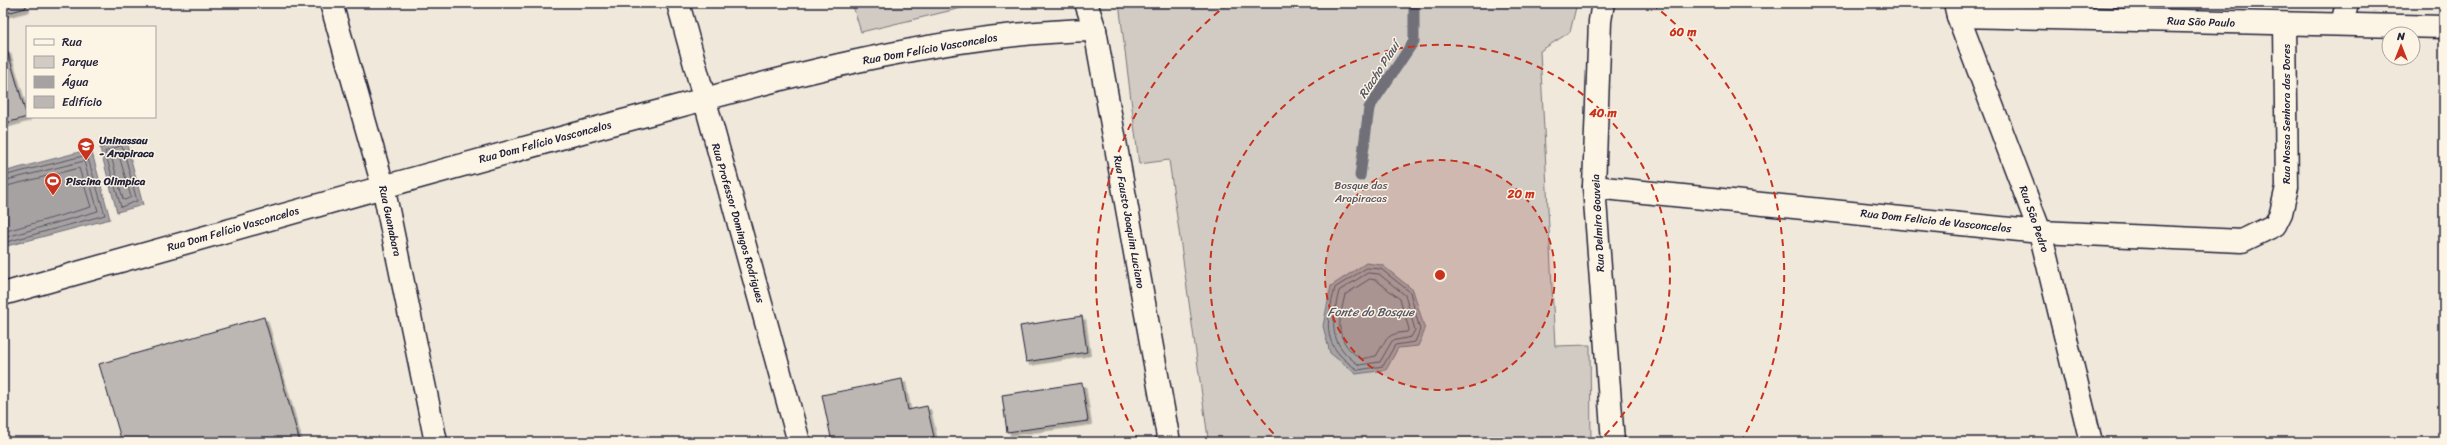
<svg xmlns="http://www.w3.org/2000/svg" width="2447" height="445" font-family="Sriracha,sans-serif">
	<defs>
		<filter id="shadow"><feDropShadow dx="3.5" dy="3.5" stdDeviation="0" flood-color="#0004"/></filter>
	</defs>
	<rect width="100%" height="100%" fill="#efe8db"/>
	<filter id="ink" filterUnits="userSpaceOnUse"><feTurbulence type="fractalNoise" baseFrequency=".025" numOctaves="2"/><feDisplacementMap in="SourceGraphic" scale="8" xChannelSelector="R" yChannelSelector="G"/><feConvolveMatrix kernelMatrix="1 2 1 2 8 2 1 2 1" color-interpolation-filters="sRGB"/></filter>
	<g filter="url(#ink)">
		<g fill="#d1cbc3" stroke="#7a767f">
			<path d="M 852,3 L 982,3 L 861,32 Z"/>
			<path d="M 1119,3 L 1577,3 L 1570,32 L 1540,51 L 1555,346 L 1590,345 L 1591,442 L 1200,442 L 1208,438 L 1169,160 L 1139,164 Z"/>
		</g>
		<g fill="#a6a2a2" stroke="#716f79">
			<path d="M 126,141 L 143,205 L 117,212 L 100,148 Z"/>
			<path d="M 91,149 L 110,219 L 3,247 L 3,172 Z"/>
			<path d="M 1366,263 L 1382,265 L 1413,290 L 1425,330 L 1418,346 L 1398,348 L 1386,370 L 1356,374 L 1330,353 L 1323,326 L 1331,286 Z"/>
		</g>
		<g fill="none" stroke-linecap="round" stroke-linejoin="round">
			<g stroke="#575564" stroke-width="1">
				<path d="M 121,146 L 123,148 L 137,201 L 121,207 L 105,152 Z"/>
				<path d="M 118,152 L 131,197 L 125,200 L 123,199 L 111,156 Z"/>
				<path d="M 3,176 L 87,155 L 105,215 L 3,243"/>
				<path d="M 3,181 L 84,161 L 98,211 L 3,238"/>
				<path d="M 3,187 L 79,168 L 91,207 L 3,232"/>
				<path d="M 1367,268 L 1381,269 L 1410,292 L 1420,330 L 1415,342 L 1395,345 L 1383,366 L 1358,370 C 1322,346 1325,327 1335,288 Z"/>
				<path d="M 1368,273 L 1379,274 L 1405,295 L 1415,330 L 1411,337 L 1392,341 L 1380,362 L 1359,365 C 1328,343 1331,325 1339,291 Z"/>
				<path d="M 1370,279 L 1376,280 L 1400,299 L 1409,329 L 1407,332 C 1385,334 1387,339 1376,356 L 1361,359 C 1334,340 1338,324 1345,295 Z"/>
			</g>
			<path stroke="#716f79" stroke-width="11" d="M 1360,176 L 1369,108 L 1414,41 L 1414,3"/>
		</g>
		<g fill="#bcb7b3" stroke="#22223b" filter="url(#shadow)">
			<path d="M 3,3 L 25,3 L 26,8 L 3,14 Z"/>
			<path d="M 7,50 L 27,117 L 3,124 L 3,51 Z"/>
			<path d="M 1082,316 L 1087,352 L 1026,362 L 1020,326 Z"/>
			<path d="M 264,317 L 300,442 L 122,442 L 99,364 Z"/>
			<path d="M 902,379 L 908,410 L 927,406 L 934,437 L 907,442 L 832,442 L 822,395 Z"/>
			<path d="M 1082,383 L 1088,421 L 1007,432 L 1002,395 Z"/>
		</g>
		<g fill="none" stroke-linecap="round" stroke-linejoin="round">
			<defs>
				<g id="minor">
					<path d="M 331,3 L 383,186 L 436,442"/>
					<path d="M 678,3 L 799,442"/>
					<path d="M 1955,3 L 1958,16 L 2040,232 L 2091,442"/>
					<path d="M 1958,16 L 2444,27"/>
					<path d="M 2342,24 L 2347,3"/>
					<path d="M 1594,187 L 2040,232 L 2242,241 L 2275,225 L 2281,213 L 2287,187 L 2285,25"/>
					<path d="M 3,294 C 204,237 406,180 608,125 C 767,83 929,33 1095,30"/>
				</g>
				<g id="tertiary">
					<path d="M 1086,3 L 1095,30 L 1169,442"/>
					<path d="M 1603,3 L 1600,21 L 1594,187 L 1613,442"/>
				</g>
			</defs>
			<use href="#minor" stroke="#22223b" stroke-width="25"/>
			<use href="#tertiary" stroke="#22223b" stroke-width="25"/>
			<use href="#minor" stroke="#fcf5e5" stroke-width="22"/>
			<use href="#tertiary" stroke="#fcf5e5" stroke-width="22"/>
		</g>
	</g>
	<circle cx="1440" cy="275" r="115" fill="#c8321e" fill-opacity=".12"/>
	<g fill="none" stroke="#c8321e" stroke-width="2" stroke-dasharray="7 5">
		<circle cx="1440" cy="275" r="115"/>
		<path d="M1282 442A230 230 0 1 1 1598 442"/>
		<path d="M1139 442A344 344 0 0 1 1228 4M1652 4A344 344 0 0 1 1741 442"/>
	</g>
	<defs>
		<symbol id="university-pin" viewBox="-11 -11 22 30"><path d="M0 17L-7.5 6A9.5 9.5 0 1 1 7.5 6Z" fill="#c8321e" stroke="#fcf5e5"/><path d="M0-5L7-2L0 1L-7-2ZM-4 1L0 2.5L4 1V4Q0 6-4 4Z" fill="#fff"/></symbol>
		<symbol id="stadium-pin" viewBox="-11 -11 22 30"><path d="M0 17L-7.5 6A9.5 9.5 0 1 1 7.5 6Z" fill="#c8321e" stroke="#fcf5e5"/><path d="M0-5a6.5 5 0 1 0 0 10a6.5 5 0 1 0 0-10ZM-3.5-1.8h7v3.6h-7Z" fill="#fff"/></symbol>
	</defs>
	<g fill-rule="evenodd">
		<use href="#university-pin" x="76" y="136" width="20" height="27"/>
		<use href="#stadium-pin" x="43" y="171" width="20" height="27"/>
	</g>
	<g text-anchor="middle" dominant-baseline="central" stroke-width="3" stroke-linejoin="round" paint-order="stroke">
		<g font-size="11" fill="#22223b" stroke="#fcf5e5">
			<text transform="translate(2201 22) rotate(2)">Rua São Paulo</text>
			<text transform="translate(930 49) rotate(-10)">Rua Dom Felício Vasconcelos</text>
			<text transform="translate(2286 114) rotate(-90)">Rua Nossa Senhora das Dores</text>
			<text transform="translate(545 142) rotate(-15)">Rua Dom Felício Vasconcelos</text>
			<text transform="translate(2034 219) rotate(71)">Rua São Pedro</text>
			<text transform="translate(390 221) rotate(78)">Rua Guanabara</text>
			<text transform="translate(1936 221) rotate(6)">Rua Dom Felicio de Vasconcelos</text>
			<text transform="translate(1129 222) rotate(80)">Rua Fausto Joaquim Luciano</text>
			<text transform="translate(738 223) rotate(74)">Rua Professor Domingos Rodrigues</text>
			<text transform="translate(1598 223) rotate(-93)">Rua Delmiro Gouveia</text>
			<text transform="translate(233 229) rotate(-16)">Rua Dom Felício Vasconcelos</text>
		</g>
		<g font-size="11" font-weight="bold" fill="#22223b" stroke="#fcf5e5" text-anchor="start">
			<text x="99" y="140">Uninassau<tspan x="99" dy="13">- Arapiraca</tspan></text>
			<text x="66" y="181">Piscina Olimpica</text>
		</g>
		<g font-size="11" fill="#575564" stroke="#fcf5e5">
			<text x="1361" y="185">Bosque das<tspan x="1361" dy="13">Arapiracas</tspan></text>
		</g>
		<g font-size="12" font-style="italic" fill="#575564" stroke="#fcf5e5">
			<text transform="translate(1379 70) rotate(-57)">Riacho Piauí</text>
			<text x="1371" y="312">Fonte do Bosque</text>
		</g>
	</g>
	<circle cx="1440" cy="275" r="6" fill="#c8321e" stroke="#fcf5e5" stroke-width="2"/>
	<g font-size="12" text-anchor="middle" font-weight="bold" fill="#c8321e" stroke="#fcf5e5" stroke-width="3" stroke-linejoin="round" paint-order="stroke">
		<text x="1683" y="36">60 m</text>
		<text x="1603" y="117">40 m</text>
		<text x="1521" y="198">20 m</text>
	</g>
	<rect width="2447" height="445" fill="none" stroke="#fcf5e5" stroke-width="16"/>
	<rect x="8" y="8" width="2431" height="429" fill="none" stroke="#22223b" stroke-width="1.5" filter="url(#ink)"/>
	<rect x="26" y="26" width="130" height="92" fill="#fcf5e5" stroke="#a5a1a1"/>
	<rect x="34" y="39" width="20" height="6" fill="#fcf5e5" stroke="#a5a1a1"/>
	<text x="62" y="46" font-size="12" fill="#22223b">Rua</text>
	<rect x="34" y="56" width="20" height="12" fill="#d1cbc3" stroke="#a5a1a1"/>
	<text x="62" y="66" font-size="12" fill="#22223b">Parque</text>
	<rect x="34" y="76" width="20" height="12" fill="#a6a2a2" stroke="#a5a1a1"/>
	<text x="62" y="86" font-size="12" fill="#22223b">Água</text>
	<rect x="34" y="96" width="20" height="12" fill="#bcb7b3" stroke="#a5a1a1"/>
	<text x="62" y="106" font-size="12" fill="#22223b">Edifício</text>
	<g transform="translate(2401 46)"><circle r="19" fill="#fcf5e5" stroke="#a5a1a1"/>
	<path d="M0-3L7 15L0 10L-7 15Z" fill="#c8321e"/>
	<text y="-6" font-size="11" font-weight="bold" text-anchor="middle" fill="#22223b">N</text>
	</g>
</svg>
